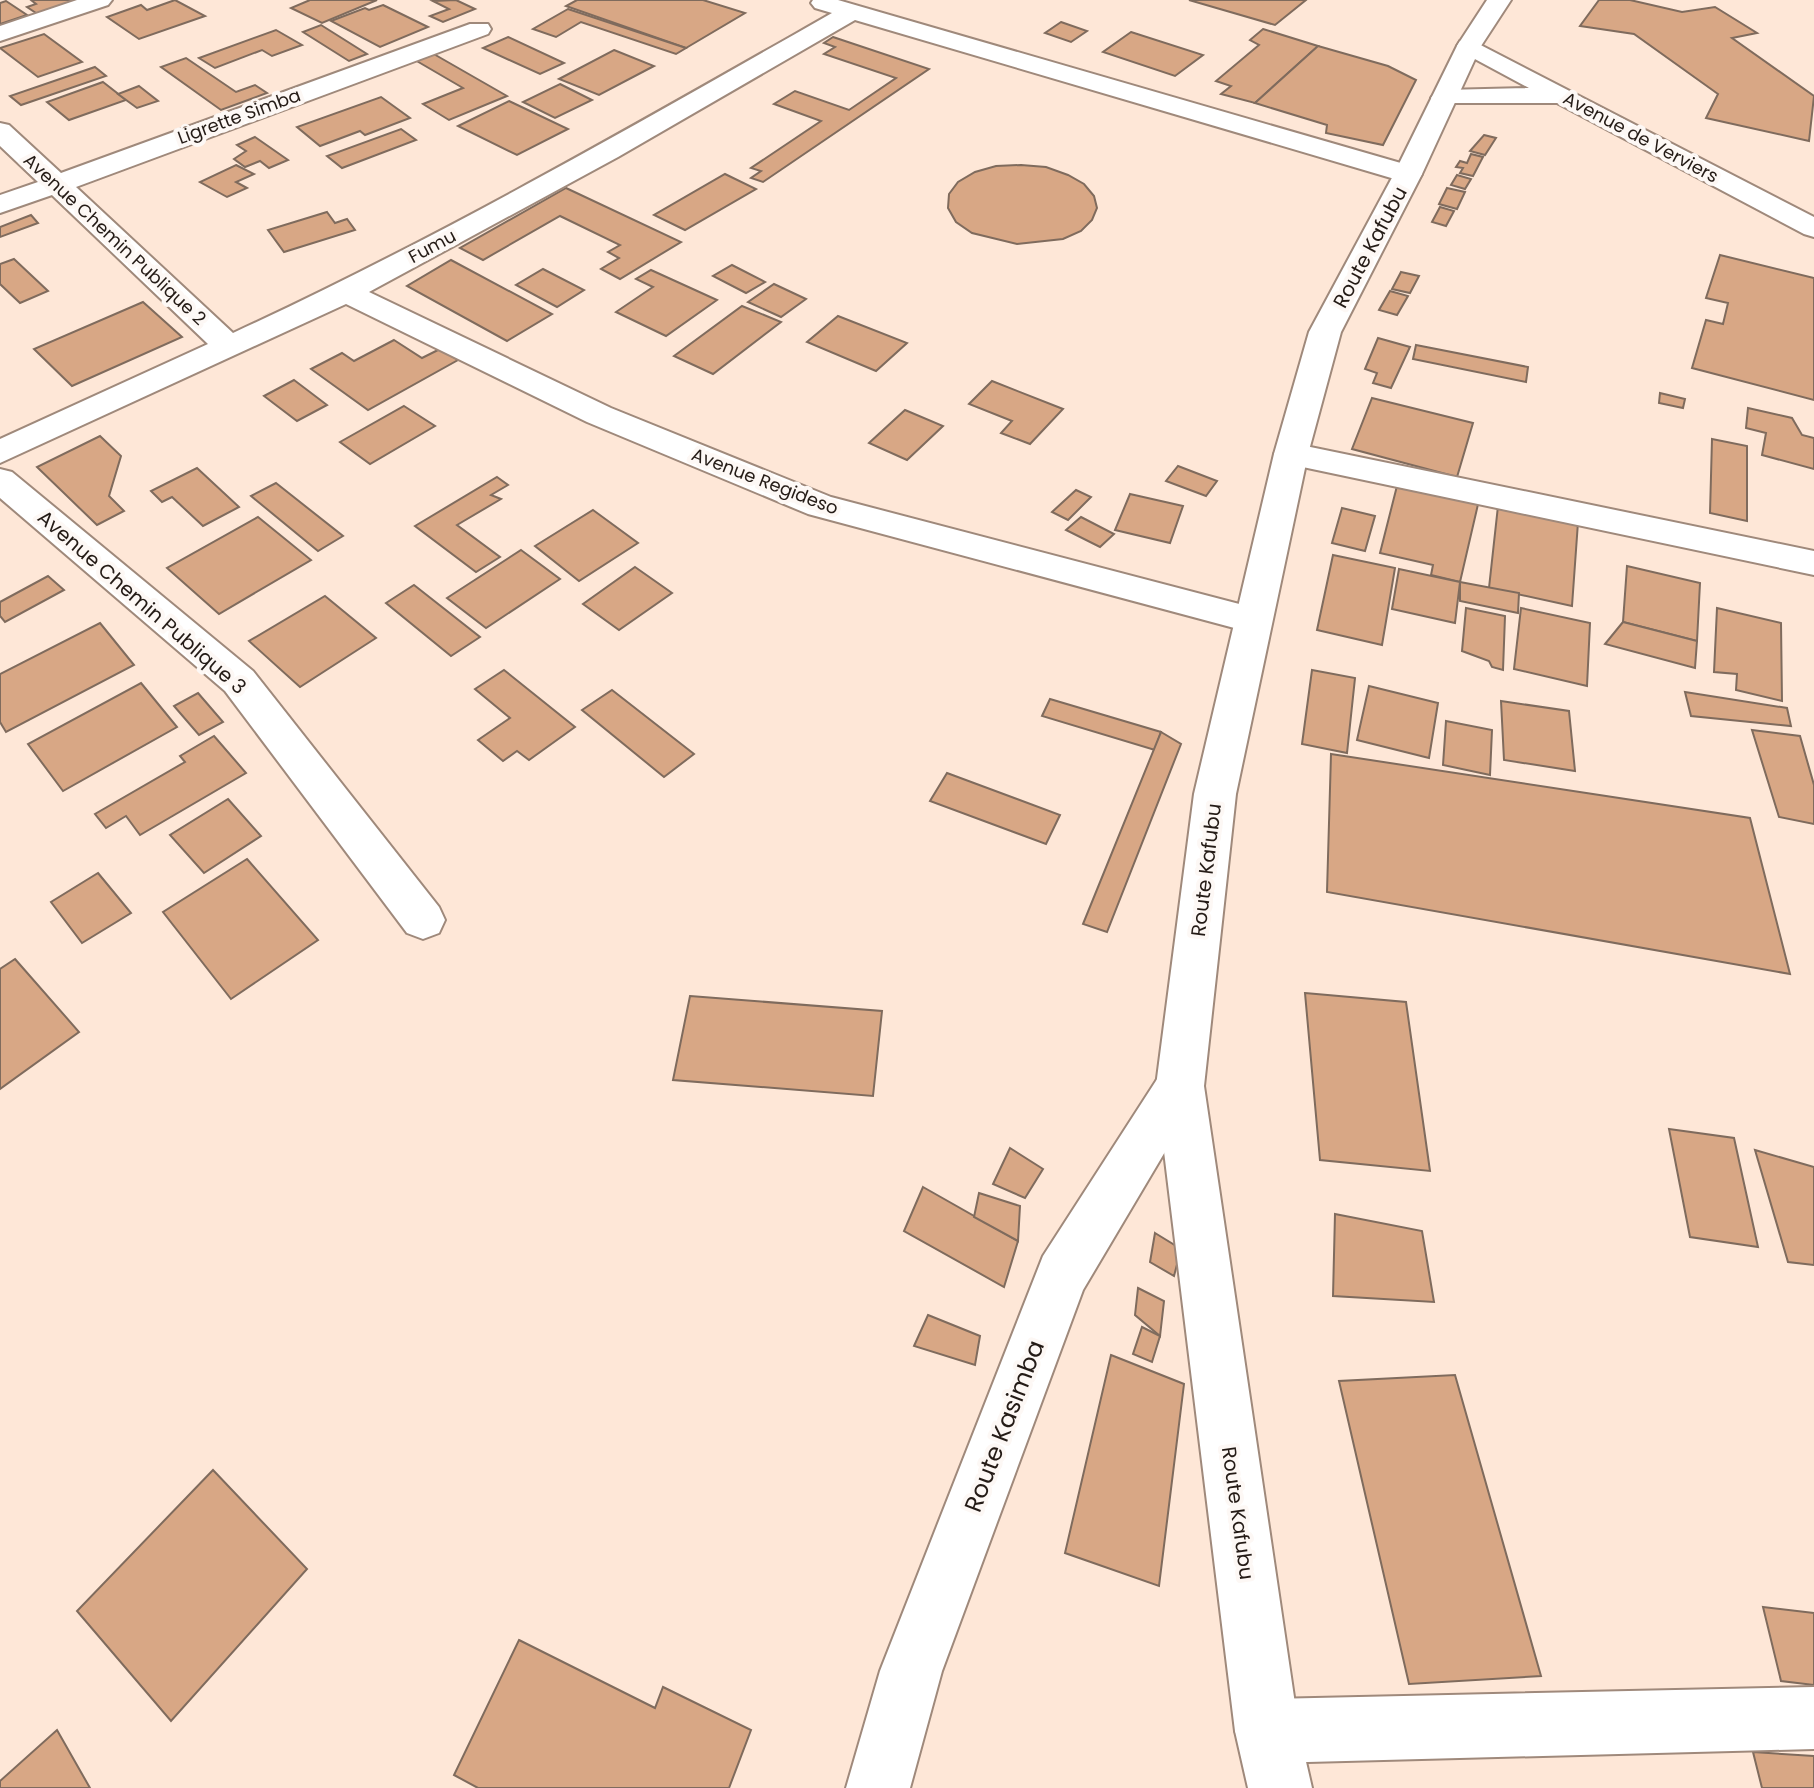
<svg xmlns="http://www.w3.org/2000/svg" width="1814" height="1788" font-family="Poppins,sans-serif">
	<rect width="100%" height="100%" fill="#fee7d7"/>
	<g fill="#d8a785" stroke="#7f6b5d" stroke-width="2">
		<path d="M 31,0 L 73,0 L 77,3 L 39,15 L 27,7 L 36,4 Z"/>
		<path d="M 175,0 L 205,16 L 139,39 L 107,17 L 141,5 L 147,10 Z"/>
		<path d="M 310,0 L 377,0 L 322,23 L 291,8 Z"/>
		<path d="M 456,0 L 475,9 L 443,22 L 430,16 L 449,9 L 433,1 Z"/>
		<path d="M 577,0 L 703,0 L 745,13 L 686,48 L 566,6 Z"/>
		<path d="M 1189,0 L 1306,0 L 1275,25 Z"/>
		<path d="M 1599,0 L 1630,0 L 1682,12 L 1715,7 L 1757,33 L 1732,38 L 1814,96 L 1809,141 L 1706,118 L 1718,94 L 1634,34 L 1580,26 Z"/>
		<path d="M 6,1 L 27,15 L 0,24 L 0,3 Z"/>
		<path d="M 383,5 L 428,27 L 380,47 L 331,21 L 365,8 L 369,10 Z"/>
		<path d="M 568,9 L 686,48 L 676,54 L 581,22 L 556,37 L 533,29 Z"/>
		<path d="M 1061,22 L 1087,31 L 1071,42 L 1045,33 Z"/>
		<path d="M 321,25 L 367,54 L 349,61 L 303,32 Z"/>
		<path d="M 1263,29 L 1318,46 L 1255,103 L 1221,94 L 1231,86 L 1216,81 L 1259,45 L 1250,40 Z"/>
		<path d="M 276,30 L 302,45 L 272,56 L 262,50 L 215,68 L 199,58 Z"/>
		<path d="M 1131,32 L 1203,55 L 1175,76 L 1103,52 Z"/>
		<path d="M 44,34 L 82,62 L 38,77 L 0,48 Z"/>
		<path d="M 508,37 L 564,63 L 540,74 L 483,48 Z"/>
		<path d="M 833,37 L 929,69 L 763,182 L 751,178 L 761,171 L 751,168 L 821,121 L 774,104 L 795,91 L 849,110 L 896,78 L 824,54 L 835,47 L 824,43 Z"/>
		<path d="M 1318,46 L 1388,66 L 1416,80 L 1383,145 L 1326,133 L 1327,125 L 1255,103 Z"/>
		<path d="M 614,50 L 654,66 L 599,95 L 559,79 Z"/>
		<path d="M 432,53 L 507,96 L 449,120 L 423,104 L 463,88 L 415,60 Z"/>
		<path d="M 186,58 L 236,92 L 255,85 L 267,93 L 221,110 L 161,67 Z"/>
		<path d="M 95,67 L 106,76 L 21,105 L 10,96 Z"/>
		<path d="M 103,82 L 126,100 L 69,120 L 47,102 Z"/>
		<path d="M 560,84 L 592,100 L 555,118 L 523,102 Z"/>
		<path d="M 139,86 L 158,101 L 137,108 L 118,94 Z"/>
		<path d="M 381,97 L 410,118 L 365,135 L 360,131 L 320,146 L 297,127 Z"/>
		<path d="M 509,101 L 568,129 L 517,155 L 458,126 Z"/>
		<path d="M 401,129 L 416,140 L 342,168 L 327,156 Z"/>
		<path d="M 1484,135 L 1496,138 L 1485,155 L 1470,151 Z"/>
		<path d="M 255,137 L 288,160 L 269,168 L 260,161 L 245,167 L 234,159 L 246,151 L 237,145 Z"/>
		<path d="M 1471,154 L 1483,157 L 1473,176 L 1460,173 L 1463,168 L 1456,167 L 1460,161 L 1467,163 Z"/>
		<path d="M 236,165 L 254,174 L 236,182 L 247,188 L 227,197 L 200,182 Z"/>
		<path d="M 1021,165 L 1046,167 L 1068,175 L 1084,184 L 1094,196 L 1097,208 L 1092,220 L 1081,231 L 1063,239 L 1017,244 L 972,233 L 956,222 L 948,208 L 949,194 L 958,182 L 975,172 L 996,166 Z"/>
		<path d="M 725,174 L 756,189 L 685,230 L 654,215 Z"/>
		<path d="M 1457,175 L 1471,179 L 1465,189 L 1451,185 Z"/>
		<path d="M 566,188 L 681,242 L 620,279 L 601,269 L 619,258 L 608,252 L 620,245 L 560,216 L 483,260 L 460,248 Z"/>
		<path d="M 1447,188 L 1465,192 L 1457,209 L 1439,204 Z"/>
		<path d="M 1440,207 L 1454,211 L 1446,226 L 1432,222 Z"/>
		<path d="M 327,212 L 335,223 L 347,219 L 355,230 L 284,252 L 268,230 Z"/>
		<path d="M 31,215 L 38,223 L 0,237 L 0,227 Z"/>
		<path d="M 1720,255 L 1814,278 L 1814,400 L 1692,368 L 1706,320 L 1723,324 L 1728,303 L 1706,298 Z"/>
		<path d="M 14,259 L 48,291 L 20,303 L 0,284 L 0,264 Z"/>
		<path d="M 451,260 L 552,314 L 507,341 L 407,286 Z"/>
		<path d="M 732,265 L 765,282 L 746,293 L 713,276 Z"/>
		<path d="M 543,269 L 584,290 L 557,307 L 516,285 Z"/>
		<path d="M 651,270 L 717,300 L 666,336 L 616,312 L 653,287 L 636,279 Z"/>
		<path d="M 1401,272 L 1419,276 L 1410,293 L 1392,289 Z"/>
		<path d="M 774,284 L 806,299 L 781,317 L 748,302 Z"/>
		<path d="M 1390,291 L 1408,296 L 1397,315 L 1379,310 Z"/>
		<path d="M 143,302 L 182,337 L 72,386 L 34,349 Z"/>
		<path d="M 742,306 L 781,322 L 713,374 L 674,356 Z"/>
		<path d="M 838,316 L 907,343 L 876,371 L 807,342 Z"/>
		<path d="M 1378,338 L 1410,347 L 1391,388 L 1373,383 L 1377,373 L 1365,369 Z"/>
		<path d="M 394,340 L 422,358 L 440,349 L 458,360 L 368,410 L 311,369 L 342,353 L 354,361 Z"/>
		<path d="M 1416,345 L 1528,367 L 1526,382 L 1413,359 Z"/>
		<path d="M 294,380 L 327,405 L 297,421 L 264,396 Z"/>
		<path d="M 992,381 L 1063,409 L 1030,444 L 1001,433 L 1012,421 L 969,404 Z"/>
		<path d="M 1660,393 L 1685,399 L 1683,408 L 1659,403 Z"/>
		<path d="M 1372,398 L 1473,423 L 1457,477 L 1352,449 Z"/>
		<path d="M 404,406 L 435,426 L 370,464 L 340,442 Z"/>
		<path d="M 1748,408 L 1792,418 L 1802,435 L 1814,438 L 1814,469 L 1762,455 L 1766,433 L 1746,428 Z"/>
		<path d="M 905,410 L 943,426 L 907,460 L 869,443 Z"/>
		<path d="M 100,436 L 121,456 L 109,496 L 124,511 L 97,525 L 37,467 Z"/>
		<path d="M 1712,439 L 1747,446 L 1747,521 L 1710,513 Z"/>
		<path d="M 1178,466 L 1217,481 L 1206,496 L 1166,481 Z"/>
		<path d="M 197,468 L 239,507 L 203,526 L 172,497 L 162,502 L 151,491 Z"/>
		<path d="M 497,477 L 508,485 L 491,495 L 501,499 L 457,525 L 500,557 L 476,572 L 415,526 Z"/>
		<path d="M 1398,482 L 1479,500 L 1460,582 L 1431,575 L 1433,565 L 1380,553 Z"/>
		<path d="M 276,483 L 343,536 L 318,551 L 251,496 Z"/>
		<path d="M 1076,490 L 1091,497 L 1068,520 L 1052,512 Z"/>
		<path d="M 1130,494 L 1183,506 L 1170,543 L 1115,530 Z"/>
		<path d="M 1498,506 L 1578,522 L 1572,606 L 1489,588 Z"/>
		<path d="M 1342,508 L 1375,516 L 1365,551 L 1332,543 Z"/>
		<path d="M 593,510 L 638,543 L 579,581 L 535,546 Z"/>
		<path d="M 258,517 L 311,560 L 219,614 L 167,568 Z"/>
		<path d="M 1081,517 L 1114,534 L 1100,547 L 1066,530 Z"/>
		<path d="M 521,550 L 560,579 L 486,628 L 447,598 Z"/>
		<path d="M 1333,555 L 1395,568 L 1382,645 L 1317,630 Z"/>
		<path d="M 1627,566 L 1700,583 L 1697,641 L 1623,622 Z"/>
		<path d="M 635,567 L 672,593 L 619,630 L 583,604 Z"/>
		<path d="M 1399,569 L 1460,582 L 1455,623 L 1392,609 Z"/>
		<path d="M 48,576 L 64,590 L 5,622 L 0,616 L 0,602 Z"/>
		<path d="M 1460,582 L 1519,593 L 1518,613 L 1460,601 Z"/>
		<path d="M 414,585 L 480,637 L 451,656 L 386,603 Z"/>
		<path d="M 325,596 L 376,638 L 300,687 L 249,641 Z"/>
		<path d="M 1466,608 L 1505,616 L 1503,670 L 1492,667 L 1489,661 L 1462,651 Z"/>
		<path d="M 1521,608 L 1590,623 L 1587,686 L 1514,669 Z"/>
		<path d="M 1717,608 L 1781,623 L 1782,701 L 1736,690 L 1737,674 L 1714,672 Z"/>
		<path d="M 1623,622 L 1697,641 L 1695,668 L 1605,644 Z"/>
		<path d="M 100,623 L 134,665 L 6,732 L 0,722 L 0,674 Z"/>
		<path d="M 504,670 L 575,727 L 529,760 L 517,751 L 503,761 L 478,740 L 510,718 L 475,689 Z"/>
		<path d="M 1312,670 L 1355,678 L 1347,753 L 1302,744 Z"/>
		<path d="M 141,683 L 177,727 L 63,791 L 28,744 Z"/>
		<path d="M 1369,686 L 1438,703 L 1429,758 L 1357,740 Z"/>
		<path d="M 612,690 L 694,754 L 664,777 L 582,710 Z"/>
		<path d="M 1685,692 L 1787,708 L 1791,726 L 1691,716 Z"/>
		<path d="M 198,693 L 223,722 L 199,735 L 174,706 Z"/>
		<path d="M 1050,699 L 1161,732 L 1155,750 L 1042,716 Z"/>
		<path d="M 1501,701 L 1569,711 L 1575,771 L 1504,760 Z"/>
		<path d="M 1446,721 L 1492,730 L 1490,775 L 1443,765 Z"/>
		<path d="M 1752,730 L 1800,736 L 1814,785 L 1814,824 L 1779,817 Z"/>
		<path d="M 1161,732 L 1181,744 L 1107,932 L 1083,924 Z"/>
		<path d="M 214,736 L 246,773 L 140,835 L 126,816 L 106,828 L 95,814 L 185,762 L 180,756 Z"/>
		<path d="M 1331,754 L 1750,818 L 1790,974 L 1327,892 Z"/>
		<path d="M 947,773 L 1060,815 L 1046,844 L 930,801 Z"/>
		<path d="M 228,799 L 261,836 L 204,873 L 170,835 Z"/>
		<path d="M 247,859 L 318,940 L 231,999 L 163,912 Z"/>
		<path d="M 98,873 L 131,913 L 82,943 L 51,902 Z"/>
		<path d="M 15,959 L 79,1032 L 0,1089 L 0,969 Z"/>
		<path d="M 1305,993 L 1406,1002 L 1430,1171 L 1320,1160 Z"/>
		<path d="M 690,996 L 882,1011 L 873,1096 L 673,1080 Z"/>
		<path d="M 1669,1129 L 1734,1138 L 1758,1247 L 1690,1237 Z"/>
		<path d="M 1010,1148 L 1043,1169 L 1025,1198 L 993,1184 Z"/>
		<path d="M 1755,1150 L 1814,1167 L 1814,1265 L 1788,1262 Z"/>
		<path d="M 923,1187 L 1018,1241 L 1004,1287 L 904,1231 Z"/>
		<path d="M 979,1193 L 1020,1206 L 1018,1241 L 974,1217 Z"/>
		<path d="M 1335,1214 L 1422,1231 L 1434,1302 L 1333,1296 Z"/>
		<path d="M 1155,1233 L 1181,1249 L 1174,1276 L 1150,1262 Z"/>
		<path d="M 1138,1288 L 1164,1301 L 1160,1336 L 1135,1315 Z"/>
		<path d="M 928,1315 L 980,1336 L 975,1365 L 914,1346 Z"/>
		<path d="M 1142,1327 L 1160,1336 L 1152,1362 L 1133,1354 Z"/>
		<path d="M 1111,1355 L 1184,1384 L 1159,1586 L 1065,1553 Z"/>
		<path d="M 1455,1375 L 1541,1676 L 1409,1684 L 1339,1381 Z"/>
		<path d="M 213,1470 L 307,1569 L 171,1721 L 77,1611 Z"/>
		<path d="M 1763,1607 L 1814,1613 L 1814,1685 L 1781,1681 Z"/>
		<path d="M 519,1640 L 655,1708 L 663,1687 L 751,1730 L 729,1788 L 478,1788 L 454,1775 Z"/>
		<path d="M 57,1730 L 90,1788 L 0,1788 L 0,1781 Z"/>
		<path d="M 1753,1752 L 1814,1756 L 1814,1788 L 1762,1788 Z"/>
	</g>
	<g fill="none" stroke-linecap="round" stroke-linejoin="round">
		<defs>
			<g id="minor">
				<path d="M 77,0 L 112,0 L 108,5 L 0,41 L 0,26 Z"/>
				<path d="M 813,0 L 838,0 L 1418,168 L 1422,174 L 1418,180 L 1408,182 L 1398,180 L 855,20 L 618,157 L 369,292 L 611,408 L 831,497 L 1266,611 L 1272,620 L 1266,629 L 1253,633 L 808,514 L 587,422 L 346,304 L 0,463 L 0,439 L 208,344 L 52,195 L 0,213 L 0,195 L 38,182 L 0,146 L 0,123 L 9,125 L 61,173 L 470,24 L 488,24 L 491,29 L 488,34 L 76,187 L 233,333 C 439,238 635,125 832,13 L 815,8 L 811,3 Z"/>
				<path d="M 1469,39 L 1814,217 L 1814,237 L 1804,234 L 1557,103 L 1435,103 L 1431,98 L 1435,93 L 1444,90 L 1529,88 L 1460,51 L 1457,46 L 1460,41 Z"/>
				<path d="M 1291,443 L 1814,551 L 1814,575 L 1279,462 L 1274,454 L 1279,446 Z"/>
				<path d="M 0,469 L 12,472 L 253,671 L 439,907 L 445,920 L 439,933 L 423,939 L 407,933 L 225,691 L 0,498 Z"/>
				<path d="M 1180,1064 L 1197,1070 L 1204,1086 L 1083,1290 L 942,1671 L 910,1788 L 846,1788 L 880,1671 L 1043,1256 L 1163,1070 Z"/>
				<path d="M 1814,1687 L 1814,1749 L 1267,1763 L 1245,1753 L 1235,1731 L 1245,1709 L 1267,1699 Z"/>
			</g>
			<path id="major" d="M 1487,0 L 1511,0 L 1481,46 L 1422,174 L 1341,332 L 1308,454 L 1236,794 L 1204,1086 L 1299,1731 L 1312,1788 L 1248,1788 L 1235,1731 L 1156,1086 L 1194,794 L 1274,454 L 1309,332 L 1394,174 L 1457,46 Z"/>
		</defs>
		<use href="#minor" stroke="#9f897b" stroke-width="4"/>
		<use href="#major" stroke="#9f897b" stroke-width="4"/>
		<use href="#minor" fill="#fff" fill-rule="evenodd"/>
		<use href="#major" fill="#fff" fill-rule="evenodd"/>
	</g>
	<g text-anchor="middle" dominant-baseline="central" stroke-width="8" stroke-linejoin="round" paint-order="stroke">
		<g font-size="18" fill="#241b16" stroke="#fdf8f5">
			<text transform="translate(239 116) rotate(-20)">Ligrette Simba</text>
			<text transform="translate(1641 137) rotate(28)">Avenue de Verviers</text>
			<text transform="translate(115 239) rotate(43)">Avenue Chemin Publique 2</text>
			<text transform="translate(432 246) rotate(-28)">Fumu</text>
			<text transform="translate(765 481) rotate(21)">Avenue Regideso</text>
		</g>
		<g font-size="20" fill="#241b16" stroke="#fdf8f5">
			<text transform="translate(1370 247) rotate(-62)">Route Kafubu</text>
			<text transform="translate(142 602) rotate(41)">Avenue Chemin Publique 3</text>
			<text transform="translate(1206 870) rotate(-83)">Route Kafubu</text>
			<text transform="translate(1238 1513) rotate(82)">Route Kafubu</text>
		</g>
		<g font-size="24" fill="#241b16" stroke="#fdf8f5">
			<text transform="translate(1004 1426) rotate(-69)">Route Kasimba</text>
		</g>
	</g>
</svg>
